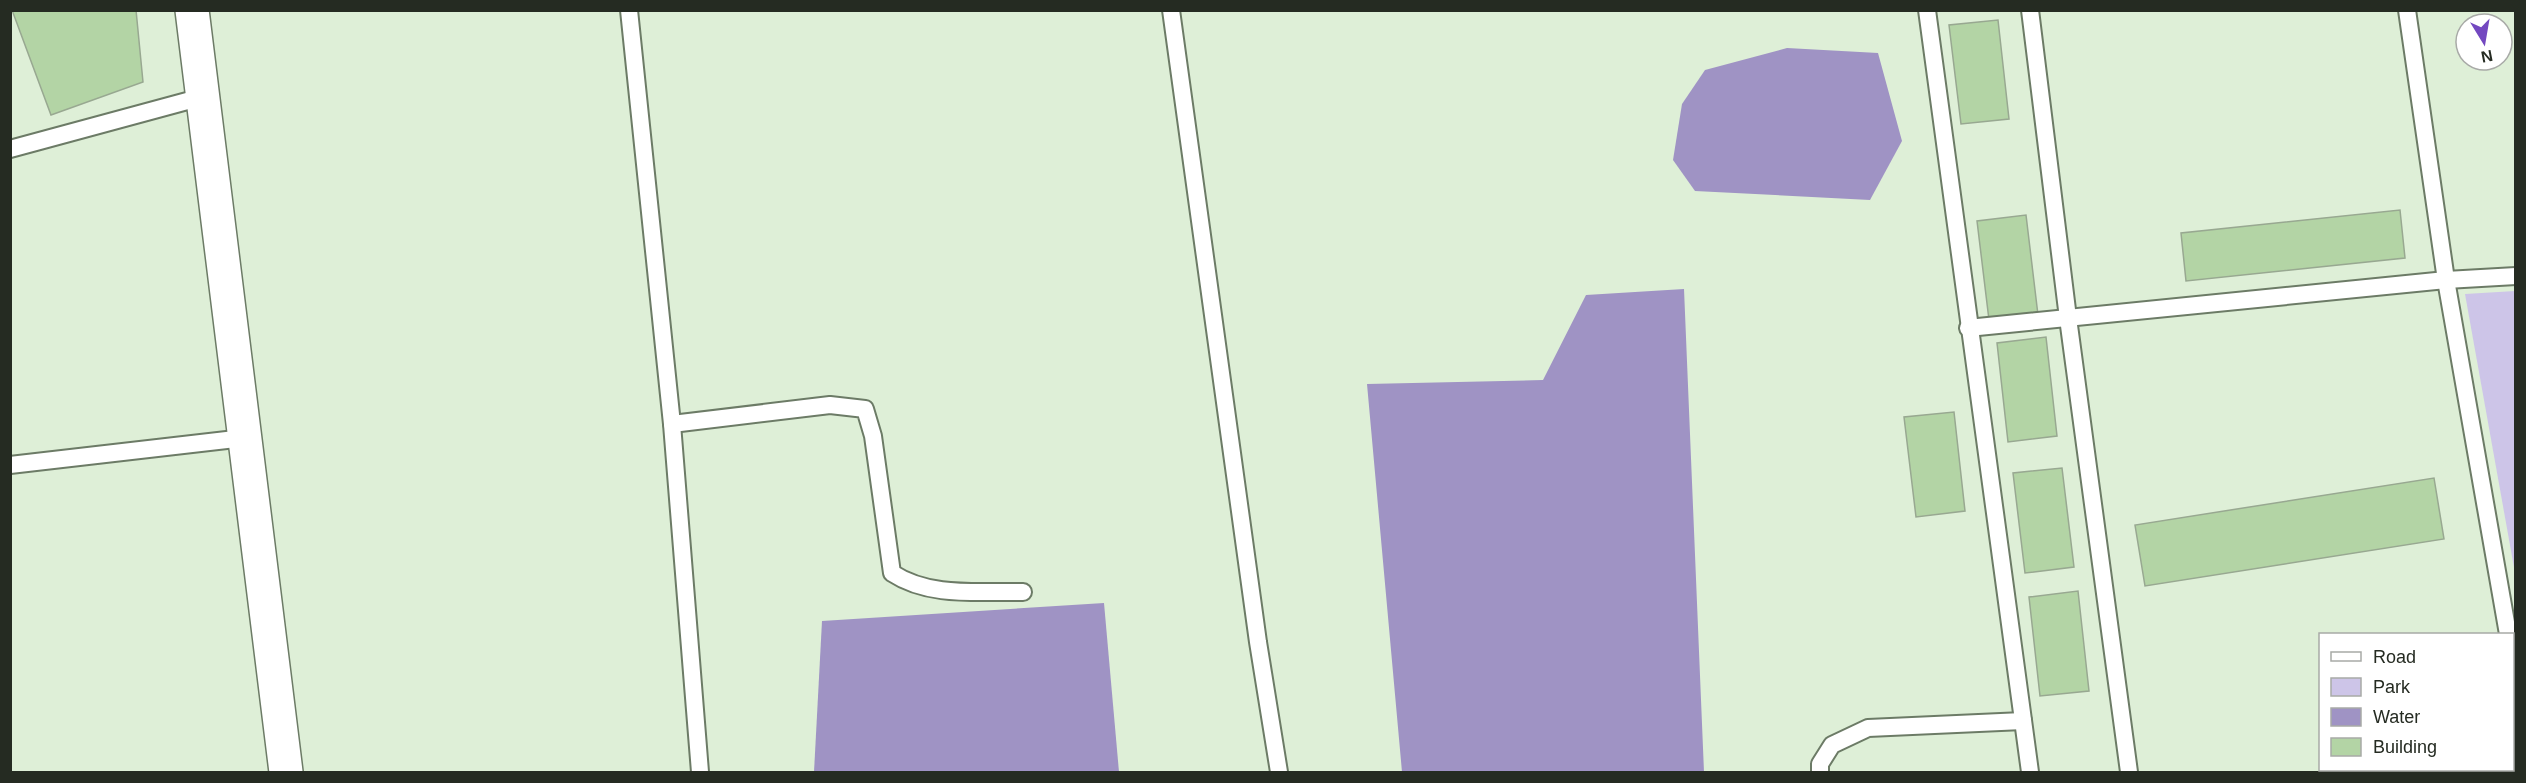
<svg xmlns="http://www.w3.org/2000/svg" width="2526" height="783" font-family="Arial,sans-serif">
	<rect width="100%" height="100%" fill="#deefd7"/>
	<path fill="#cdc5e8" d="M 2515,291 L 2516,291 L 2515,573 L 2465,294 Z"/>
	<g fill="#9f93c4">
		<path d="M 1787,48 L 1878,53 L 1902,141 L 1870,200 L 1695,191 L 1673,160 L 1682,104 L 1705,70 Z"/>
		<path d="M 1684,289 L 1704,772 L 1402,772 L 1367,384 L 1543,380 L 1586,295 Z"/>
		<path d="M 1104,603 L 1119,772 L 814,772 L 822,621 Z"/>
	</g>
	<g fill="#b3d4a5" stroke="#98a891" stroke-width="1.5">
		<path d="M 12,10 L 136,10 L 143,82 L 51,115 Z"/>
		<path d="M 1998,20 L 2009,119 L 1961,124 L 1949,25 Z"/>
		<path d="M 2400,210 L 2405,258 L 2186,281 L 2181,233 Z"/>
		<path d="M 2026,215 L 2038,315 L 1989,320 L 1977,221 Z"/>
		<path d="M 2046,337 L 2057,436 L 2008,442 L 1997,343 Z"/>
		<path d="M 1954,412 L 1965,511 L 1916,517 L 1904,417 Z"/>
		<path d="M 2062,468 L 2074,567 L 2025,573 L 2013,473 Z"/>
		<path d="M 2434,478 L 2444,539 L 2145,586 L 2135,525 Z"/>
		<path d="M 2078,591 L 2089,691 L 2040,696 L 2029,597 Z"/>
	</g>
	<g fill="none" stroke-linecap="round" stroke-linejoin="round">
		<defs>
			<g id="service">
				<path d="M 629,10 L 672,424 L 700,772"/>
				<path d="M 1171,10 L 1258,642 L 1279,772"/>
				<path d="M 1927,10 L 2030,772"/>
				<path d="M 2030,10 L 2068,318 L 2129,772"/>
				<path d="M 2407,10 L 2446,280 L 2508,634"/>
				<path d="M 10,149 L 202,97"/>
				<path d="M 1968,328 L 2446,280 L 2516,276"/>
				<path d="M 672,424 L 830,405 L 865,409 L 873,436 L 892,573 C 930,598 979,591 1023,592"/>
				<path d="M 10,465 L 244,438"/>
				<path d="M 2512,659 L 2516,676"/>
				<path d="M 1820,772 L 1820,764 L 1832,745 L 1868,728 L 2023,721"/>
			</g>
			<path id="tertiary" d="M 192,10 L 286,772"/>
		</defs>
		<use href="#service" stroke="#6c7b66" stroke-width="20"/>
		<use href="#tertiary" stroke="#6c7b66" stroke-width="36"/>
		<use href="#service" stroke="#fff" stroke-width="16"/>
		<use href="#tertiary" stroke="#fff" stroke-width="33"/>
	</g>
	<rect width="2526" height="783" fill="none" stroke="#252b22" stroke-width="24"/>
	<rect x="2319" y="633" width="195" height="138" fill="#ffffff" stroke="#a8aaa7" stroke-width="1.5"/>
	<rect x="2331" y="652" width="30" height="9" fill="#ffffff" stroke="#a8aaa7" stroke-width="1.5"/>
	<text x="2373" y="663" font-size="18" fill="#252b22">Road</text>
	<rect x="2331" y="678" width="30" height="18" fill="#cdc5e8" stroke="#a8aaa7" stroke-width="1.5"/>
	<text x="2373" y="693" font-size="18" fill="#252b22">Park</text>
	<rect x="2331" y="708" width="30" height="18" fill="#9f93c4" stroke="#a8aaa7" stroke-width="1.5"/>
	<text x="2373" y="723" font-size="18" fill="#252b22">Water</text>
	<rect x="2331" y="738" width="30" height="18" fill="#b3d4a5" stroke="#a8aaa7" stroke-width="1.5"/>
	<text x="2373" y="753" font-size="18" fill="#252b22">Building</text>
	<g transform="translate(2484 42) rotate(169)"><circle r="28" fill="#ffffff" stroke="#a8aaa7" stroke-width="1.5"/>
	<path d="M0-4.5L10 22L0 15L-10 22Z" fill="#7348c0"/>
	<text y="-9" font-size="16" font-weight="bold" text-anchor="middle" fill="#252b22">N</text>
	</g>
</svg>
